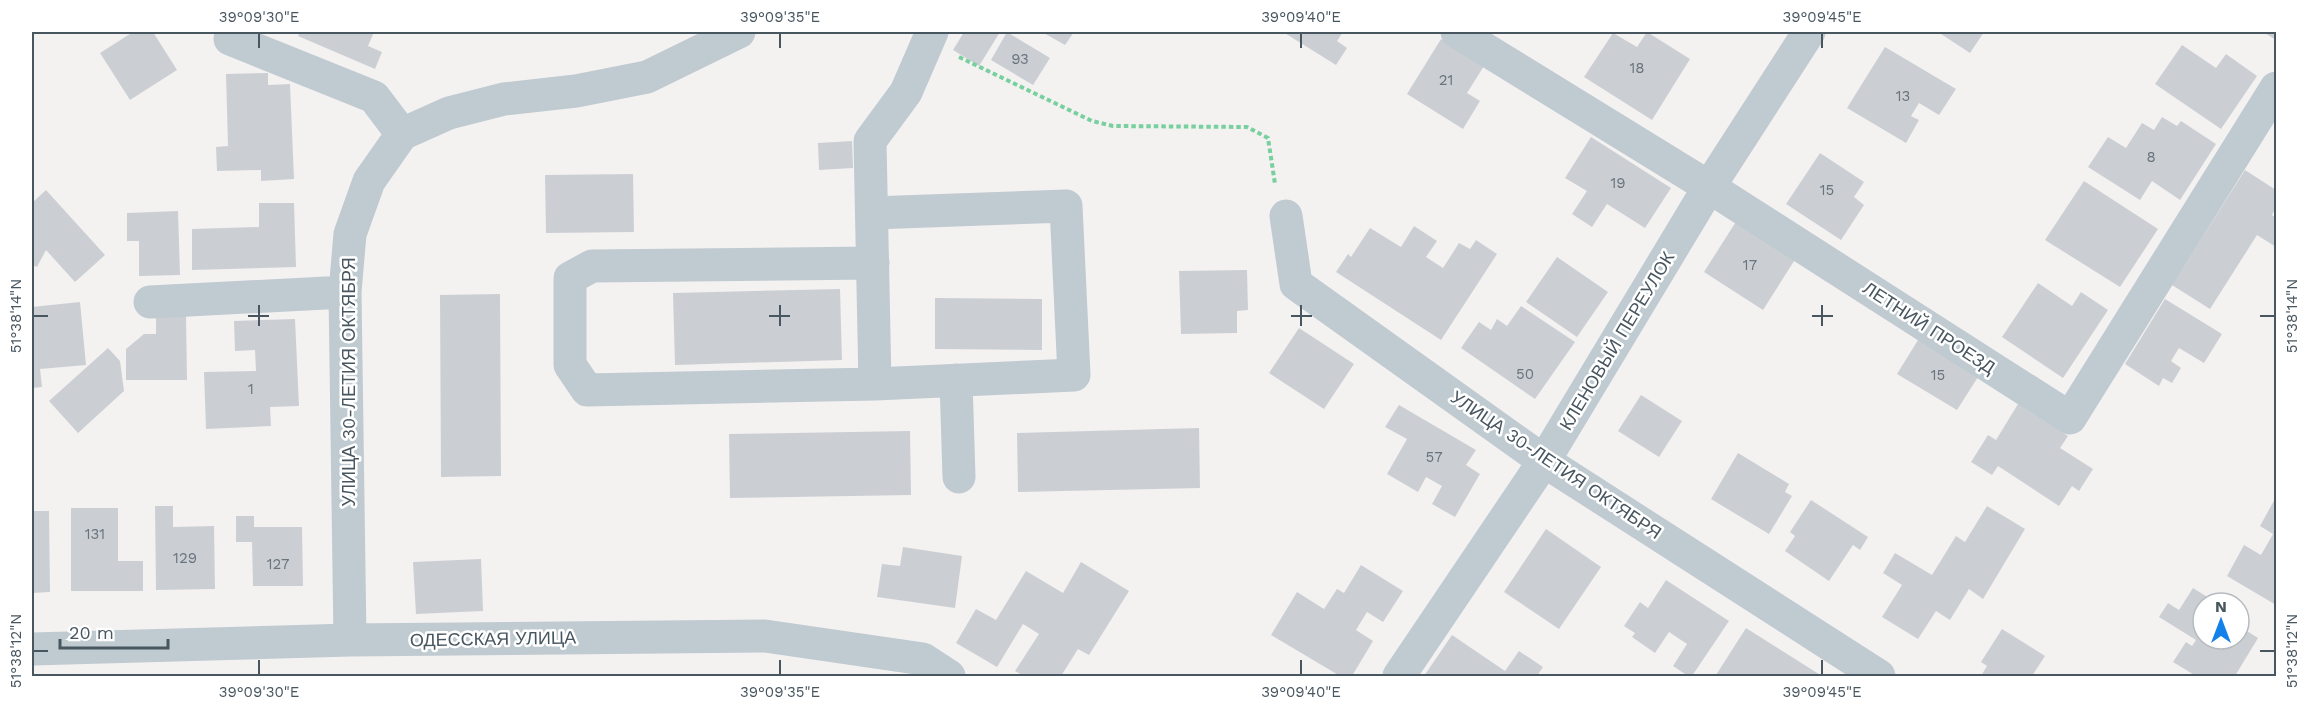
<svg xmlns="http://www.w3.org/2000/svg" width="2308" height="708" font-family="'Work Sans',sans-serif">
<rect width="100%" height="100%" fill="#f4f1f1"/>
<path fill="#cbcfd4" d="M133 32H153L177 70 130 100 100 53Z
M300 32H374L368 46 382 52 375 69 298 36Z
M964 32H1000L979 66 953 50Z
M1007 32 1050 58 1033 85 991 60Z
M1042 32H1074L1065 45Z
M1283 32H1343L1337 41 1347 48 1336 65Z
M1647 32 1690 59 1652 120 1584 77 1613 33 1637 47Z
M1938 32H1984L1970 53Z
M2263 32H2276V40Z
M1441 39 1484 66 1467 93 1480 101 1463 129 1407 94Z
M2182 45 2216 68 2226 54 2257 76 2221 129 2155 84Z
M1885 47 1956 89 1939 115 1919 103 1911 116 1919 120 1906 143 1847 108Z
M268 73V85L290 84 294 179 261 181V170L217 171 216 147 228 146 226 74Z
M2162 117 2177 126 2181 121 2216 144 2180 200 2152 181 2140 200 2088 167 2108 137 2126 148 2142 123 2154 130Z
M1591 137 1671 188 1645 228 1607 204 1592 227 1572 214 1587 191 1565 178Z
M852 141 853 168 819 170 818 143Z
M1820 153 1864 182 1854 197 1864 205 1841 240 1786 204Z
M2245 170 2276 190V207L2272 215 2276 218V247L2257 235 2210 309 2172 285Z
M633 174 634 232 546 233 545 175Z
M2084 181 2158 229 2120 287 2045 240Z
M46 190 105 255 75 282 46 250 37 267 32 265V203Z
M259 203H294L296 267 192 270V229L259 227Z
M178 211 180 275 139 276V241H127V213Z
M1737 220 1796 258 1763 310 1704 272Z
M1414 226 1437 241 1426 257 1443 268 1459 243 1470 249 1476 240 1497 254 1441 340 1336 272 1348 254 1351 257 1370 228 1401 247Z
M1557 257 1608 292 1577 337 1526 302Z
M1247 270 1248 310 1237 311V333L1181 334 1179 271Z
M2038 283 2072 306 2081 292 2108 310 2063 378 2002 337Z
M840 289 842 360 675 365 673 293Z
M500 294 501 476 441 477 440 295Z
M935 298 1042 299V350L935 349Z
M2165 299 2222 334 2204 363 2179 348 2171 361 2181 368 2172 383 2163 378 2159 386 2125 364Z
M80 302 86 365 40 369 42 387 32 388V307Z
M1521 306 1575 342 1535 399 1461 348 1479 322 1491 330 1497 319 1507 326Z
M186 314 187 380H126V349L144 334H156V315Z
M295 319 299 406 270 407 271 426 206 429 204 372 256 371 255 350 235 351 234 321Z
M1299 328 1354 364 1324 409 1269 373Z
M1918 340 1978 377 1957 410 1897 374Z
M108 348 120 361 124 391 78 433 49 401Z
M1641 395 1682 421 1659 457 1618 431Z
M2018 404 2068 436 2060 448 2093 469 2079 491 2072 486 2059 506 1998 466 1992 475 1971 462 1988 435 1996 440Z
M1399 405 1476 450 1466 465 1480 474 1455 517 1432 504 1442 486 1426 477 1418 492 1387 474 1407 439 1385 427Z
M1199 428 1200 488 1018 492 1017 433Z
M910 431 911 495 730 498 729 434Z
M1738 453 1789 484 1785 492 1792 496 1769 534 1711 499Z
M2276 497V605L2227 576 2244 545 2261 555 2273 534 2260 526Z
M1811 500 1868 537 1860 550 1853 545 1829 581 1785 551 1795 536 1790 532Z
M155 506H173V527L214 526 215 589 156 590Z
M1987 506 2025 529 1983 599 1969 589 1950 620 1936 611 1918 639 1882 617 1902 585 1883 573 1895 553 1932 575 1956 536 1965 542Z
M71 508H118V561H143V591H71Z
M32 511H49L50 592 32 593Z
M236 516H254V527H302L303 586H253L252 542H236Z
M1546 529 1601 567 1559 629 1504 592Z
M903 547 962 556 955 608 877 597 882 564 900 566Z
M481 559 483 611 416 614 413 562Z
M1081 562 1129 591 1089 655 1078 649 1061 676H1024L1015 671 1039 634 1023 624 997 667 956 643 976 609 996 620 1026 571 1063 593Z
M1361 565 1403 591 1383 622 1367 612 1356 630 1373 641 1352 676H1340L1271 635 1297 592 1324 609 1337 589 1344 593Z
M1666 580 1729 621 1692 676H1688L1673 666 1687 644 1669 632 1655 653 1632 637 1635 633 1624 626 1640 602 1648 608Z
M2193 588 2217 603H2203V639H2239V626L2258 638 2235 676H2196L2173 662 2186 642 2192 646 2196 640 2159 617 2168 603 2179 610Z
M1746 628 1822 676H1719L1716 675Z
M2002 629 2045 656 2032 676H1981L1987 666 1981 662Z
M1452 635 1505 671 1519 651 1543 667 1537 676H1424Z"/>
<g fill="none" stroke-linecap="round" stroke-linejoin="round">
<path stroke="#77d09e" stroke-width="4" stroke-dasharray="4.5 3" stroke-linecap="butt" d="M959 57 1092 121 1113 126 1247 127 1268 138 1275 184"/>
<path stroke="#bfcad1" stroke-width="33" d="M1457 32 1709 187 2070 418 2276 88
M230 39 374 97 402 134
M872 213 1066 206 1074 375 875 384 587 390 570 365V278L592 266 873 263
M1286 216 1296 284 1544 461 1879 676
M150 302 345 292
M956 380 959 477
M875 384 870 141 906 92 932 32
M350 640 345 292 350 234 369 181 402 134 449 113 504 99 576 91 647 77 739 32
M32 649 350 640 765 636 923 659 949 676
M1399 676 1544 461 1709 187 1809 32"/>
</g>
<path fill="none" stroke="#485660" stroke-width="2" d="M259 33V48M780 33V48M1301 33V48M1822 33V48M259 305V326M780 305V326M1301 305V326M1822 305V326M33 316H48M248 316H269M769 316H790M1291 316H1312M1812 316H1833M2260 316H2275M33 651H48M2260 651H2275M259 660V675M780 660V675M1301 660V675M1822 660V675"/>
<g text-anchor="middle" stroke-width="5" stroke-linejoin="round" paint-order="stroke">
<g font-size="15" fill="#69747d">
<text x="1020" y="64">93</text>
<text x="1637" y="73">18</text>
<text x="1446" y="85">21</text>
<text x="1903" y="101">13</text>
<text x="2151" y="162">8</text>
<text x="1618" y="188">19</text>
<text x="1827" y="195">15</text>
<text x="1750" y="270">17</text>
<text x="1525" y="379">50</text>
<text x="1938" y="380">15</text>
<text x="251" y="394">1</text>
<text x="1434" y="462">57</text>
<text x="95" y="539">131</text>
<text x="185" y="563">129</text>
<text x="278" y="569">127</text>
</g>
<g font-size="18" fill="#485660" stroke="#fff">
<text transform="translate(1929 328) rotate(33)" y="6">ЛЕТНИЙ ПРОЕЗД</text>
<text transform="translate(1617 341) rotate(-59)" y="6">КЛЕНОВЫЙ ПЕРЕУЛОК</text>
<text transform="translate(349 382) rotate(-90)" y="6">УЛИЦА 30-ЛЕТИЯ ОКТЯБРЯ</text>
<text transform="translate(1556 465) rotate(34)" y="6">УЛИЦА 30-ЛЕТИЯ ОКТЯБРЯ</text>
<text transform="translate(493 639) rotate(-1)" y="6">ОДЕССКАЯ УЛИЦА</text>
</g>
</g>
<rect width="2308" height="708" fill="none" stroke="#ffffff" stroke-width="66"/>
<g transform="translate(2221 621)"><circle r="28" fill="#ffffff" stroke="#b6bbbf" stroke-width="1.5"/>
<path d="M0-4.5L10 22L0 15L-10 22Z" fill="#1480ea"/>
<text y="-9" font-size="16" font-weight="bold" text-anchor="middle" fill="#485660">N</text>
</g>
<path d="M60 639v9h108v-9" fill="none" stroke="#485660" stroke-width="3"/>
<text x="69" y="639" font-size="18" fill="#485660" stroke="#ffffff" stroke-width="4.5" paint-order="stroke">20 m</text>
<rect x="33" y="33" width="2242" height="642" fill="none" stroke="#485660" stroke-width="2"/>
<g font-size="15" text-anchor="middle" fill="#485660">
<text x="259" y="22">39°09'30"E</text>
<text x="780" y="22">39°09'35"E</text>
<text x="1301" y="22">39°09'40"E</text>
<text x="1822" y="22">39°09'45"E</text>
<text transform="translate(16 316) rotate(-90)" y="5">51°38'14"N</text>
<text transform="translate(2292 316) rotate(-90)" y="5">51°38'14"N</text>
<text transform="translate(16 651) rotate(-90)" y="5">51°38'12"N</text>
<text transform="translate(2292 651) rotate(-90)" y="5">51°38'12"N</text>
<text x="259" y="697">39°09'30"E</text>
<text x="780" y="697">39°09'35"E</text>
<text x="1301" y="697">39°09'40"E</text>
<text x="1822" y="697">39°09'45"E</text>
</g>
</svg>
